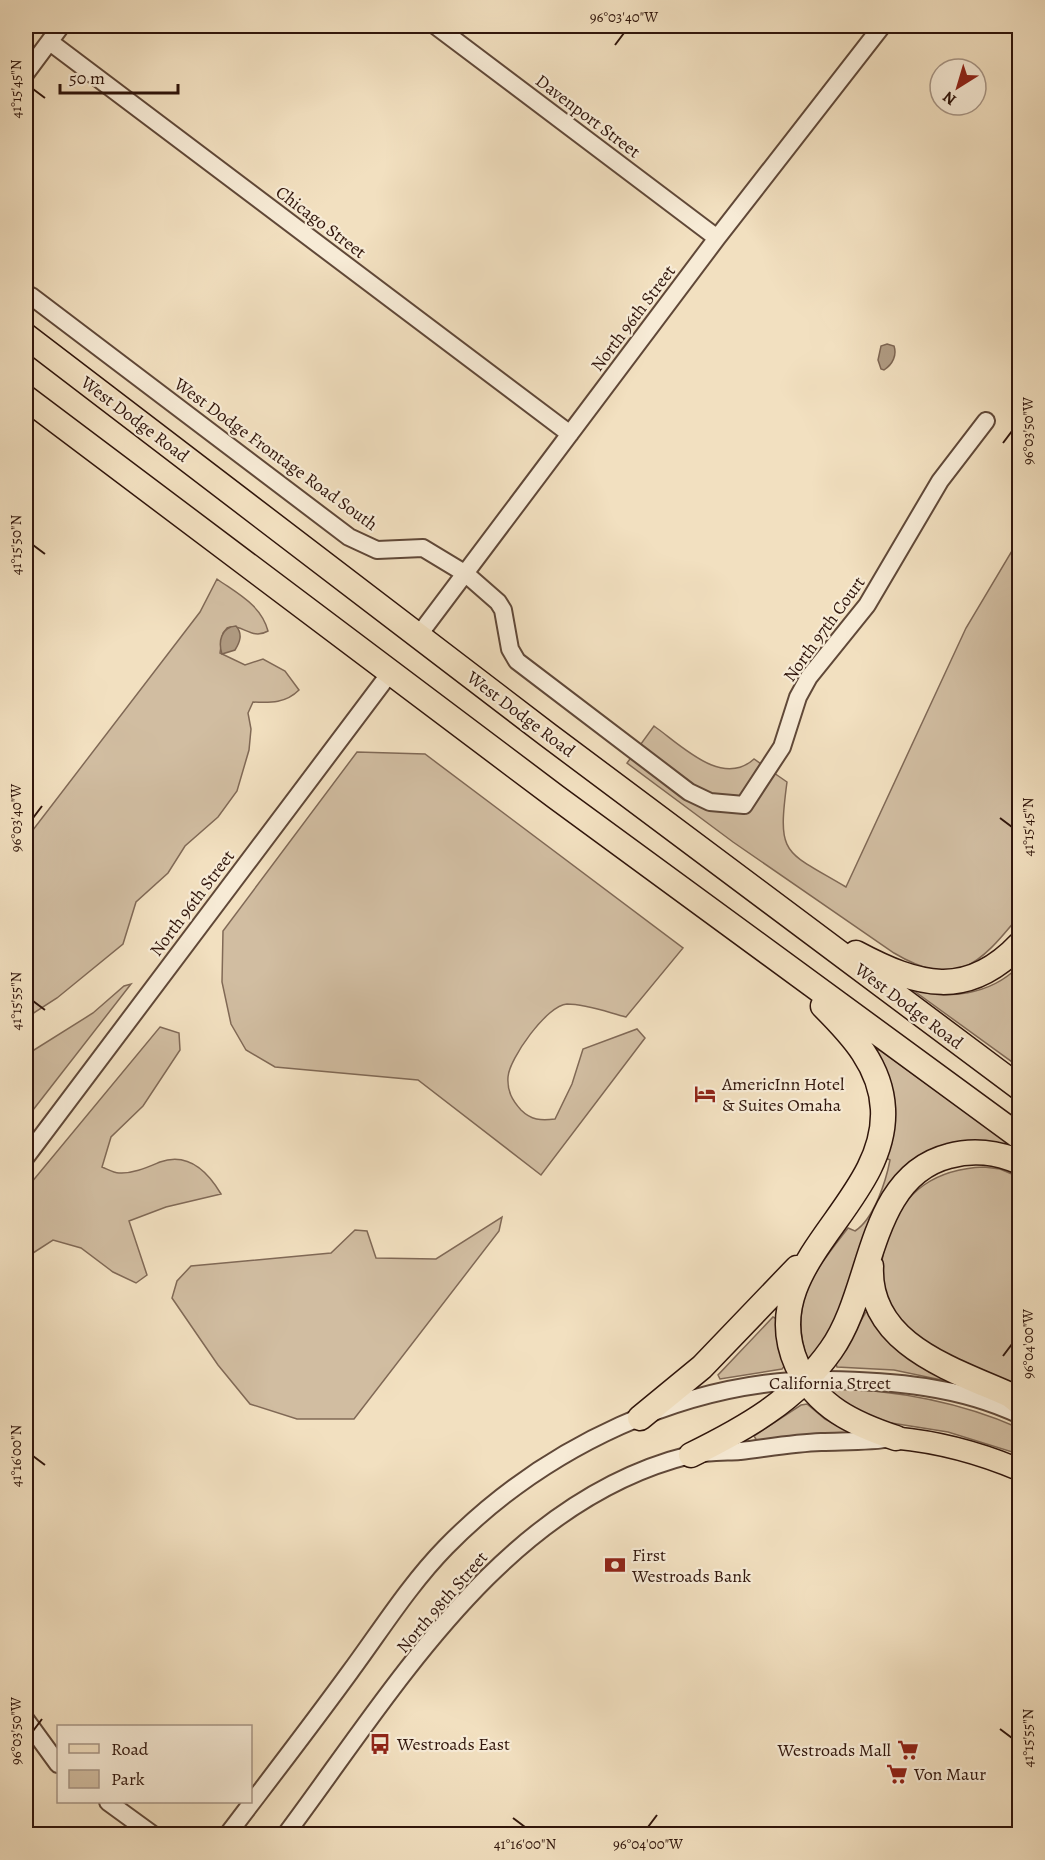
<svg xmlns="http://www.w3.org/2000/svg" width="1045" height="1860" font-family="Alegreya,serif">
<rect width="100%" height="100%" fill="#f2e0c0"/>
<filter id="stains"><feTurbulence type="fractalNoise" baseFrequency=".00333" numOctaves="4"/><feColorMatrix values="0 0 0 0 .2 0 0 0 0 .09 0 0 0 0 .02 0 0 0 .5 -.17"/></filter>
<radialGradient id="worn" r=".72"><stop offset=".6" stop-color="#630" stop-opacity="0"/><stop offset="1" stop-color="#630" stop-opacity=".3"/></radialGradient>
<path fill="#d1bda1" stroke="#806956" stroke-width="1.5" d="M1019 539V916C979 965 956 990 894 953L733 842 627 763 654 726C681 745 722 788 754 759L787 782C777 857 784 850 846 887L966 628Z
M217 579C238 594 261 605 268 631 251 641 242 622 227 628L223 633 220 653 245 665 263 659 285 671 299 690C286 703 271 703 253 702L248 713 251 729 249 750 237 791 218 817 185 846 168 873 136 902 123 944 57 998 26 1018V839L200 612Z
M357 752 425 754 683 948 626 1017C607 1012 586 1004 567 1004 547 1005 509 1059 508 1077 507 1091 512 1100 521 1110 531 1120 541 1121 555 1119L572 1084 583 1049 637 1029 645 1038 541 1175 418 1080 275 1067 246 1050 231 1024 222 982 223 931Z
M1019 966V1067L910 988C946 1002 992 994 1019 966Z
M131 984 26 1119V1055L93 1013 124 986Z
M160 1027 179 1033 180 1050 143 1106 111 1137 102 1167C107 1169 114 1173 119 1173 133 1174 148 1167 160 1162 188 1152 208 1172 221 1194L166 1207 129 1221 147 1275 136 1283 113 1272 81 1248 53 1240 33 1253 26 1249V1189Z
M878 1049 1015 1148 930 1157 844 1309 811 1359 807 1358C788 1302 815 1271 848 1228L855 1231C874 1219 886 1181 890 1160L886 1158 876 1052Z
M984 1167 1000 1169 1019 1177V1387C983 1371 930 1355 902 1327 896 1321 893 1310 890 1302 878 1279 880 1260 888 1236 904 1190 936 1169 984 1167Z
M502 1217 499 1231 354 1419H297L250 1404 218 1365 172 1298 177 1281 191 1266 331 1253 355 1230 367 1231 376 1258 436 1259Z
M866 1312H868C889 1351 913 1362 952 1380L951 1382 894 1370 837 1367 836 1364Z
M773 1317 779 1320 786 1364 782 1369 720 1379 718 1375Z
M829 1388C896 1390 958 1401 1019 1428V1454L948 1432 885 1422 864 1416 829 1392Z
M807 1404 825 1419 853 1434 757 1441 754 1436 801 1405Z"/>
<path fill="#b09b82" stroke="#7d6552" stroke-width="1.5" d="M887 344 894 346C897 355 893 364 884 370L881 369 878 360 881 346Z
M236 626C243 634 240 642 235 650L222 654C218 642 221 627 236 626Z"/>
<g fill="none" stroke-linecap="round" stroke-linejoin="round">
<defs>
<path id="minor" d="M436 26 717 238
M50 42 570 434
M26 73 61 26
M31 296 349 537 377 550 423 548 466 574 498 602 503 610 510 649 517 661 689 792 710 802 744 805 782 747 798 697 809 677 867 605 940 481 986 421
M418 636 717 238 882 26
M26 1157 390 673
M26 1720 58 1764
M108 1802 152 1834
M228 1834C269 1780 310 1727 350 1672 381 1630 409 1585 446 1547 544 1447 686 1379 826 1380 892 1381 959 1386 1020 1415
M286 1834C393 1691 503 1501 690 1455 706 1452 723 1452 740 1451 766 1448 794 1443 821 1442 845 1441 868 1442 893 1438"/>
<path id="major" d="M896 1438C939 1442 980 1453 1020 1470"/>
<path id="highway" d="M26 336 548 735 1020 1088
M26 398 556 797 1020 1137
M856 953C918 986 967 1000 1020 944
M823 1006C852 1035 881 1066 883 1109 888 1205 752 1265 797 1365 817 1407 854 1424 896 1438
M871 1266C867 1344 952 1369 1010 1395L1020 1403
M640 1418 702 1367 797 1268
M691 1455C744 1429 796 1400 831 1350 874 1290 867 1177 949 1156 974 1149 996 1152 1020 1162"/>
</defs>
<use href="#minor" stroke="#604838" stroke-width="20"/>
<use href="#major" stroke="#30150b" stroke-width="24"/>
<use href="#highway" stroke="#30150b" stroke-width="27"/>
<use href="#minor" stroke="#f7ebd6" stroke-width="16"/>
<use href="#major" stroke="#f2e0c0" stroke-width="21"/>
<use href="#highway" stroke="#f2e0c0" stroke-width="24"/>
</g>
<path fill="none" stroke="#30150b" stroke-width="2" d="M615 45 624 33M33 89 45 98M1003 443 1012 431M33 545 45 554M33 818 42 806M1000 818 1012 827M33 1001 45 1010M1003 1356 1012 1344M33 1456 45 1465M1000 1729 1012 1738M33 1731 42 1719M513 1818 525 1827M648 1827 657 1815"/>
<defs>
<symbol id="hotel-bare" viewBox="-9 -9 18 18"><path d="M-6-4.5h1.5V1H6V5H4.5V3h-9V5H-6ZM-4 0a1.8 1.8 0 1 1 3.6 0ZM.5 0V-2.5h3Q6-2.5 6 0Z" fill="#8f2418" stroke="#f7ebd6" stroke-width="2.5" paint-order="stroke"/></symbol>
<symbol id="bank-bare" viewBox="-9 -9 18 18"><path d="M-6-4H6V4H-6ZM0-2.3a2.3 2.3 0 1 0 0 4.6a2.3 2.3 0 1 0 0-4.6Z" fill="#8f2418" stroke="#f7ebd6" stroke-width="2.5" paint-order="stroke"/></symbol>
<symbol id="bus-bare" viewBox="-9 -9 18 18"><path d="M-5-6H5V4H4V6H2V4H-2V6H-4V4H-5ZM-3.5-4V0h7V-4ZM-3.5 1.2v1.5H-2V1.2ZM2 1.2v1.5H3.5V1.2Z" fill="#8f2418" stroke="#f7ebd6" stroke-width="2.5" paint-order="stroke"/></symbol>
<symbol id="supermarket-bare" viewBox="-9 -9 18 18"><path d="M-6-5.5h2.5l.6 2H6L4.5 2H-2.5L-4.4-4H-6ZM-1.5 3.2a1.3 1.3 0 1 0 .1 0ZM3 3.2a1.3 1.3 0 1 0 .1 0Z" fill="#8f2418" stroke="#f7ebd6" stroke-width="2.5" paint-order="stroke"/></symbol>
</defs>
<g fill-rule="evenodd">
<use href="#hotel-bare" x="690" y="1079" width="30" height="30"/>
<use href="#bank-bare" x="600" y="1550" width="30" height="30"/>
<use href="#bus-bare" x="365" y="1729" width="30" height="30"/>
<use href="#supermarket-bare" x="893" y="1735" width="30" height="30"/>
<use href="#supermarket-bare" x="882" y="1759" width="30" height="30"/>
</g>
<g text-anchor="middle" stroke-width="4.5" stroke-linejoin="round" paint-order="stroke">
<g font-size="18" fill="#30150b" stroke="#f7ebd6">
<text transform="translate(588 116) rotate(37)" y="6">Davenport Street</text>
<text transform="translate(321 222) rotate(37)" y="6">Chicago Street</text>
<text transform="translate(633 318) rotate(-53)" y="6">North 96th Street</text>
<text transform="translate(135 419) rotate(37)" y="6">West Dodge Road</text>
<text transform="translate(276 454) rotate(36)" y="6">West Dodge Frontage Road South</text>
<text transform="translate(824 629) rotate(-54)" y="6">North 97th Court</text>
<text transform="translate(521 714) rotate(37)" y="6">West Dodge Road</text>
<text transform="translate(192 903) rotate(-53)" y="6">North 96th Street</text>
<text transform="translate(909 1006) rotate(37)" y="6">West Dodge Road</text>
<text x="830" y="1389">California Street</text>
<text transform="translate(442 1602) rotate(-49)" y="6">North 98th Street</text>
</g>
<g font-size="18" fill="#30150b" stroke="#f7ebd6" text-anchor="start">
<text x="722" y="1090">AmericInn Hotel<tspan x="722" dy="21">&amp; Suites Omaha</tspan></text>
<text x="632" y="1561">First<tspan x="632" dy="21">Westroads Bank</tspan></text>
<text x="397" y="1750">Westroads East</text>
<text x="891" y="1756" text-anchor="end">Westroads Mall</text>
<text x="914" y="1780">Von Maur</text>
</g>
</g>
<rect width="1045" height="1860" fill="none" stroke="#f2e0c0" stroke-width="66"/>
<rect x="57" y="1725" width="195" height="78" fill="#f7ebd6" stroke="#a79585" stroke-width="1.5"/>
<rect x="69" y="1744" width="30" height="9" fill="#f2e0c0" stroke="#a79585" stroke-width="1.5"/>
<text x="111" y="1755" font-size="18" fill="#30150b">Road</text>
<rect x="69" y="1770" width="30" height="18" fill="#d1bda1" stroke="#a79585" stroke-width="1.5"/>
<text x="111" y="1785" font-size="18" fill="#30150b">Park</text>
<g transform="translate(958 87) rotate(217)"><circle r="28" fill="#f7ebd6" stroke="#a79585" stroke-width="1.5"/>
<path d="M0-4.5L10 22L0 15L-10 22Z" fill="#8f2418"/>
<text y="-9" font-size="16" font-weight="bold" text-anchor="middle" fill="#30150b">N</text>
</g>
<path d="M60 84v9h118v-9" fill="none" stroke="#30150b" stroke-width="3"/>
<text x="69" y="84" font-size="18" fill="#30150b" stroke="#f7ebd6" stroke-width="4.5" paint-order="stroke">50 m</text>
<rect x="33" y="33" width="979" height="1794" fill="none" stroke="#30150b" stroke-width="2"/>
<g font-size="15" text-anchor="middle" fill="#30150b">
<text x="624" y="22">96°03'40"W</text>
<text transform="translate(16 89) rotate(-90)" y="5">41°15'45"N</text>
<text transform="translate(1028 431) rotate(-90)" y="5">96°03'50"W</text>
<text transform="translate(16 545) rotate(-90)" y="5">41°15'50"N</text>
<text transform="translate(16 818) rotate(-90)" y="5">96°03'40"W</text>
<text transform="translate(1028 827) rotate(-90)" y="5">41°15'45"N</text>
<text transform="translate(16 1001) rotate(-90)" y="5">41°15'55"N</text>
<text transform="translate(1028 1344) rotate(-90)" y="5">96°04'00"W</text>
<text transform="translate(16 1456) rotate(-90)" y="5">41°16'00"N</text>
<text transform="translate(16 1731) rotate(-90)" y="5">96°03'50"W</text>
<text transform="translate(1028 1738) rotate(-90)" y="5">41°15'55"N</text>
<text x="525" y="1849">41°16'00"N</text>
<text x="648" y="1849">96°04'00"W</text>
</g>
<rect width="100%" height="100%" filter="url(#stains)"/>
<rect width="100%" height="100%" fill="url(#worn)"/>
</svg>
